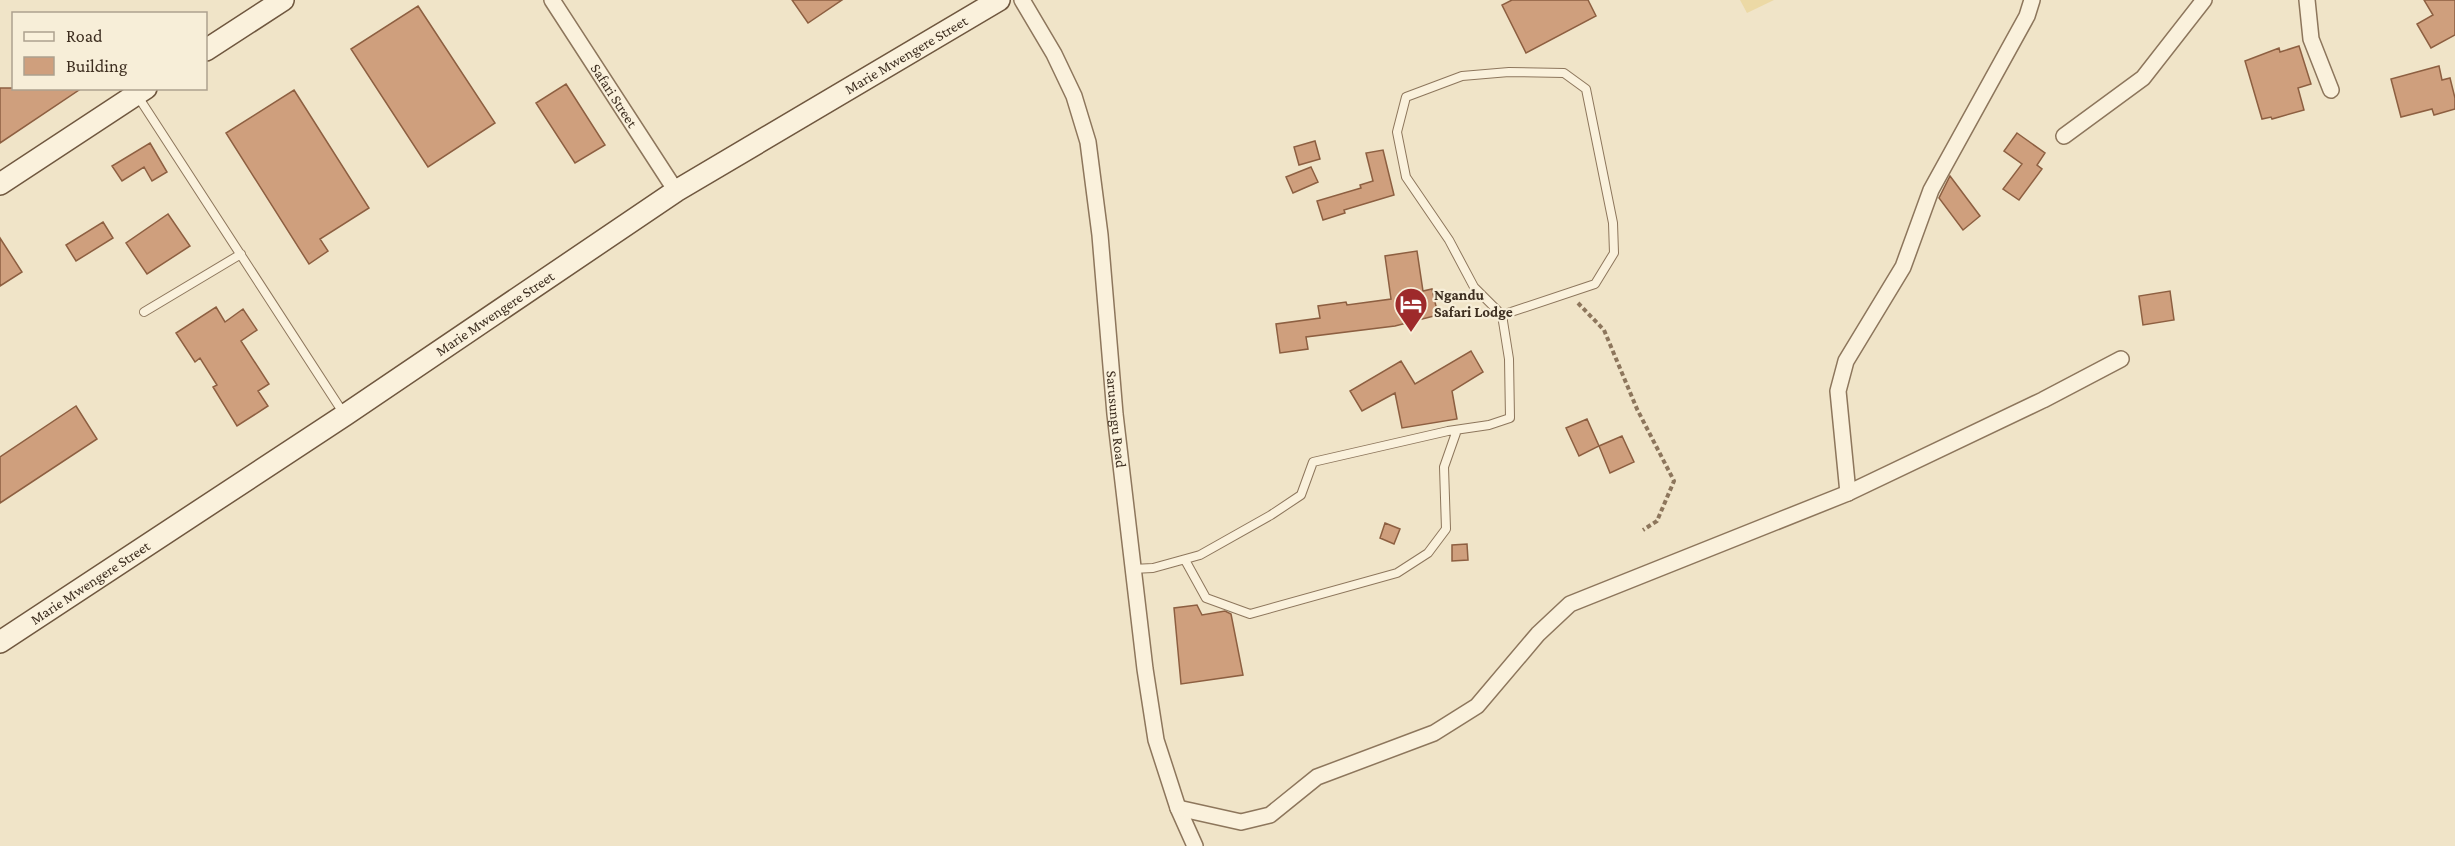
<svg xmlns="http://www.w3.org/2000/svg" width="2455" height="846" font-family="'Crimson Pro',serif">
<rect width="100%" height="100%" fill="#f0e4c8"/>
<path fill="#ecd9a5" d="M1740 0H1774L1747 13Z"/>
<path fill="#cf9f7d" stroke="#8d5f41" stroke-width="1.5" d="M792 0H842L808 23Z
M1512 0H1588L1596 16 1526 53 1502 5Z
M2424 0H2455V35L2431 48 2417 24 2433 15Z
M418 6 495 123 428 167 351 49Z
M2299 46 2311 84 2298 88 2304 110 2272 119 2271 117 2262 119 2245 61 2279 48 2280 52Z
M2439 66 2442 80 2450 78 2455 98V109L2434 115 2432 109 2401 117 2391 79Z
M566 84 605 145 575 163 536 103Z
M0 88H82L0 143Z
M294 90 369 208 320 239 328 251 309 264 226 133Z
M2017 133 2045 153 2037 165 2042 169 2019 200 2003 189 2022 164 2004 151Z
M1315 141 1320 159 1299 165 1294 147Z
M150 143 167 172 152 181 144 167 122 181 112 166Z
M1383 150 1394 195 1344 210 1345 213 1323 220 1317 201 1361 188 1360 185 1373 181 1366 153Z
M1311 167 1318 182 1293 193 1286 177Z
M1950 176 1980 216 1963 230 1939 198Z
M168 214 190 246 147 274 126 243Z
M103 222 113 238 76 261 66 245Z
M0 238 22 272 0 286Z
M1417 251 1423 291 1432 289 1438 315 1395 326 1306 337 1308 349 1280 353 1276 324 1320 318 1318 306 1346 302 1347 305 1391 299 1385 256Z
M2170 291 2174 320 2143 325 2139 296Z
M216 307 225 322 243 309 257 330 241 341 269 384 258 391 268 406 237 426 213 387 217 385 200 358 195 362 176 333Z
M1471 351 1483 372 1452 391 1457 419 1402 428 1395 393 1362 411 1350 391 1401 361 1415 384Z
M76 406 97 439 0 503V457Z
M1587 419 1599 446 1579 456 1566 428Z
M1622 436 1634 462 1610 473 1599 446Z
M1385 523 1400 529 1394 544 1380 538Z
M1467 544 1468 560 1452 561V545Z
M1197 605 1202 615 1225 611 1231 614 1243 675 1181 684 1174 608Z"/>
<g fill="none" stroke-linecap="round" stroke-linejoin="round">
<defs>
<path id="lane" d="M137 95 344 414
M144 312 241 254
M1185 560 1206 598 1250 614 1397 573 1428 553 1446 529 1444 467 1457 430
M1132 569 1153 568 1200 555 1271 515 1301 495 1313 462 1448 431 1489 425 1510 418 1509 359 1502 315 1474 287 1449 240 1406 177 1397 132 1406 97 1462 76 1509 72 1564 73 1586 89 1613 223 1614 253 1595 284 1502 315"/>
<g id="street">
<path id="s1" d="M552 0 676 191"/>
<path id="s2" d="M1022 0 1054 54 1074 96 1088 142 1100 235 1115 414 1145 669 1156 740 1178 808 1195 846"/>
<path d="M2307 0 2311 39 2331 90"/>
<path d="M2064 136 2143 78 2204 0"/>
<path d="M1848 493 1838 391 1846 361 1903 267 1931 190 2027 16 2032 0"/>
<path d="M1178 808 1241 822 1270 815 1317 777 1434 733 1477 706 1538 634 1570 604 1848 493 2043 400 2121 359"/>
</g>
<g id="secondary">
<path d="M206 50 283 0"/>
<path d="M0 184 146 88"/>
<path id="s3" d="M0 642 345 415 676 191 999 0"/>
</g>
</defs>
<use href="#lane" stroke="#8d765c" stroke-width="10"/>
<use href="#street" stroke="#8d765c" stroke-width="18"/>
<use href="#secondary" stroke="#6f573f" stroke-width="24"/>
<path stroke="#8d765c" stroke-width="4" stroke-dasharray="4.5 3" stroke-linecap="butt" d="M1578 303 1604 330 1637 409 1674 481 1657 521 1643 530"/>
<use href="#lane" stroke="#faf1dc" stroke-width="8"/>
<use href="#street" stroke="#faf1dc" stroke-width="15"/>
<use href="#secondary" stroke="#faf1dc" stroke-width="21"/>
</g>
<defs>
<symbol id="hotel-pin" viewBox="-11 -11 22 30"><path d="M0 17L-7.5 6A9.5 9.5 0 1 1 7.5 6Z" fill="#9e2a2b" stroke="#f7eed8"/><path d="M-6-4.5h1.5V1H6V5H4.5V3h-9V5H-6ZM-4 0a1.8 1.8 0 1 1 3.6 0ZM.5 0V-2.5h3Q6-2.5 6 0Z" fill="#fff"/></symbol>
</defs>
<g fill-rule="evenodd">
<use href="#hotel-pin" x="1392" y="285" width="38" height="52"/>
</g>
<g text-anchor="middle" stroke-width="4.5" stroke-linejoin="round" paint-order="stroke">
<g font-size="15" fill="#3d2e20" stroke="#f7eed8">
<text dy="5" stroke="none"><textPath href="#s3" startOffset="1080">Marie Mwengere Street</textPath></text>
<text dy="5" stroke="none"><textPath href="#s1" startOffset="114">Safari Street</textPath></text>
<text dy="5" stroke="none"><textPath href="#s3" startOffset="594">Marie Mwengere Street</textPath></text>
<text dy="5" stroke="none"><textPath href="#s2" startOffset="436">Sarusungu Road</textPath></text>
<text dy="5" stroke="none"><textPath href="#s3" startOffset="108">Marie Mwengere Street</textPath></text>
</g>
<g font-size="15" font-weight="bold" fill="#3d2e20" stroke="#f7eed8" text-anchor="start">
<text x="1434" y="300">Ngandu<tspan x="1434" dy="17">Safari Lodge</tspan></text>
</g>
</g>
<rect x="12" y="12" width="195" height="78" fill="#f7eed8" stroke="#ada18e" stroke-width="1.5"/>
<rect x="24" y="32" width="30" height="9" fill="#faf1dc" stroke="#ada18e" stroke-width="1.5"/>
<text x="66" y="42" font-size="18" fill="#3d2e20">Road</text>
<rect x="24" y="57" width="30" height="18" fill="#cf9f7d" stroke="#ada18e" stroke-width="1.5"/>
<text x="66" y="72" font-size="18" fill="#3d2e20">Building</text>
</svg>
